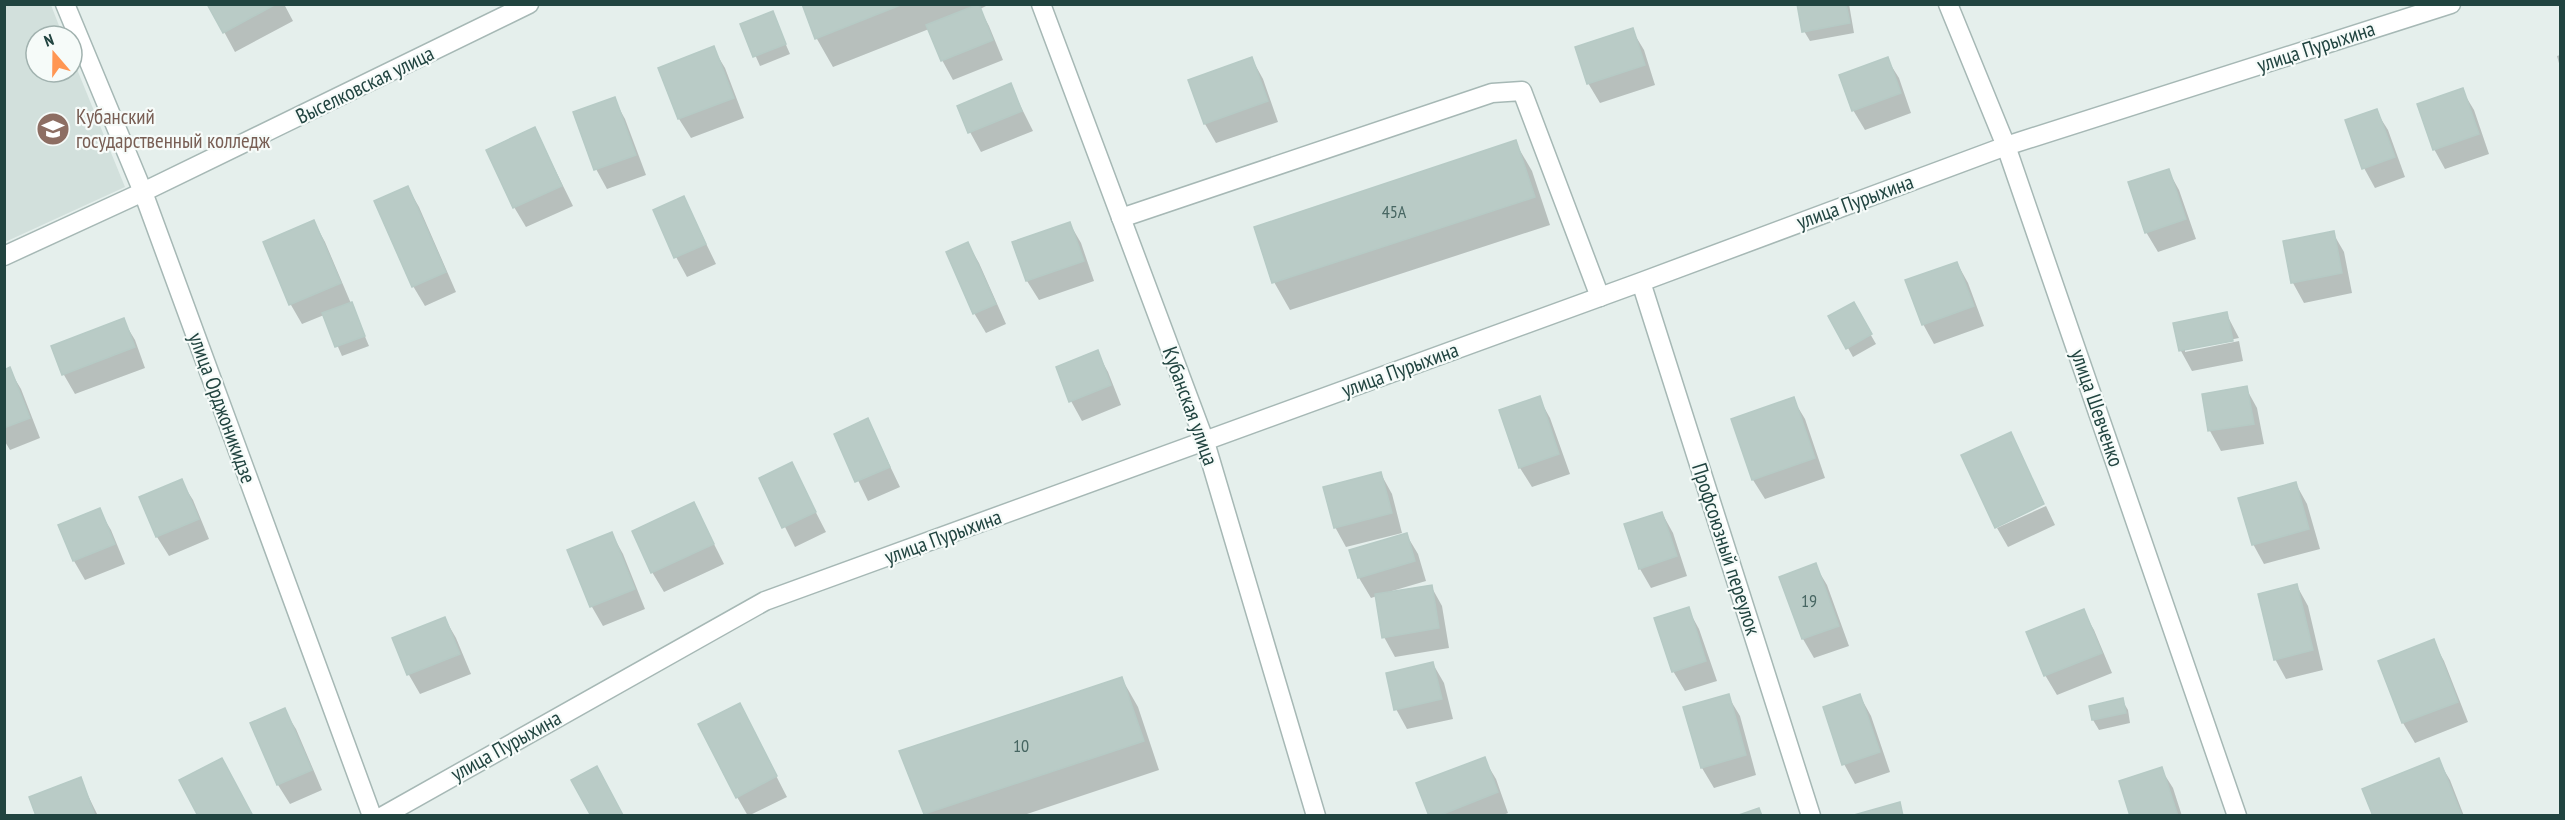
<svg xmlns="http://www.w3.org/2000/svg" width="2565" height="820" font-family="'PT Sans Narrow',sans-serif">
<rect width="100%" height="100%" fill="#e5efec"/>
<path fill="#d2e0dc" d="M4 5H51L63 36H36V72H72V57L125 187 5 242Z"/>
<path fill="#0003" d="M209 4H284L293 21 235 52Z
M803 4H990L980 9 989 26 1003 60 953 80 942 60 929 29 833 67 817 39Z
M1799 4H1849L1854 33 1810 41 1804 31Z
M772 13 790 54 760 66 742 25Z
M1632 30 1644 50 1655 85 1600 103 1588 83Z
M713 48 725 68 744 118 691 138 679 119 660 69Z
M2560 55V67L2557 56Z
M1252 59 1263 79 1278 122 1216 143 1205 124Z
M1887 59 1899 78 1911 113 1865 130 1853 110Z
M1010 85 1033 131 981 152 970 132Z
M2462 90 2474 110 2489 154 2445 169 2434 149Z
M614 99 625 119 646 175 607 189 596 169 575 113Z
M2376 111 2388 130 2405 177 2375 188 2364 168Z
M535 129 573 206 526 227 514 207Z
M1515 142 1532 171 1550 225 1290 310 1274 282Z
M2168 170 2179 190 2196 239 2158 252 2146 232Z
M408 188 419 207 456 292 425 306 413 286Z
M684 198 716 264 687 277 676 257Z
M314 222 325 242 369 346 342 356 324 315 302 324 291 305 265 243Z
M1070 224 1081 243 1094 281 1039 300 1027 281 1014 243Z
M2333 233 2344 252 2352 293 2304 303 2293 283 2285 242Z
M968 244 979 263 1006 324 986 333 974 313Z
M1957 263 1968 283 1984 326 1934 344 1923 324Z
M1853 304 1876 344 1853 357 1830 316Z
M2226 313 2239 338 2185 349V352L2239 341 2243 361 2192 371 2181 351 2175 324Z
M123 320 135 340 145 368 75 394 64 375 53 347Z
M1097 352 1108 372 1121 405 1082 421 1071 401Z
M9 369 21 389 40 438 10 450 4 440V371Z
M2246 388 2257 408 2264 444 2221 451 2210 431 2203 396Z
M1539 398 1550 418 1570 474 1532 487 1520 468 1501 411Z
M1793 399 1805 419 1825 478 1765 499 1753 480 1733 420Z
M868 420 900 487 868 501 836 435Z
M2010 434 2044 503 1996 526Z
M791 464 826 532 795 547 761 479Z
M1381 474 1392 494 1402 533 1346 547 1335 527Z
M181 481 193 500 209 539 169 556 157 537 141 498Z
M2296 484 2307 504 2320 549 2264 564 2253 544Z
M694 504 724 564 664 592 652 572Z
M2046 506 2055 525 2008 547 1997 528Z
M99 510 111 530 125 564 85 580 74 561 60 526Z
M1662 513 1673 533 1687 576 1651 588 1640 569 1625 525Z
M612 534 623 554 645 609 603 626 592 607 569 550Z
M1406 534 1418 554 1426 581 1392 591 1393 593 1431 586 1442 606 1449 648 1395 657 1384 637 1377 596 1371 598 1359 578 1351 551Z
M1815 565 1827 585 1849 646 1814 658 1803 639 1781 578Z
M2297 586 2308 606 2323 670 2286 679 2275 659Z
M1688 609 1699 629 1717 681 1685 691 1673 671Z
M2083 611 2094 630 2112 673 2057 695 2045 675Z
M445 619 456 638 471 674 420 694 409 675 394 639Z
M2433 641 2444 661 2468 722 2415 743 2403 723 2380 662Z
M1433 664 1444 683 1453 719 1407 729 1396 709Z
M1122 679 1138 707 1159 770 1021 816H927L926 813Z
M1728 696 1740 716 1756 775 1714 788 1702 768 1685 708Z
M1860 696 1871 716 1890 772 1855 784 1844 764Z
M2122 700 2128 710 2130 723 2099 730 2093 720 2091 707Z
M284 710 296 729 322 790 290 804 278 785 252 724Z
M750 725 787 797 748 816 737 797Z
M1484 759 1496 779 1508 813 1501 816H1430Z
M2438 760 2450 780 2464 816H2374Z
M2161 769 2173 788 2182 816H2132Z
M80 779 98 816H37Z"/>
<path fill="#b9cbc6" stroke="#b6cac5" stroke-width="1.5" d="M207 4H276L223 33Z
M802 4H903L815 39Z
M979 4 993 40 941 61 926 25Z
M1797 4H1846L1850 23 1802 32Z
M773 11 786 44 753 57 740 24Z
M1633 28 1645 65 1587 84 1575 47Z
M714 46 734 98 678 119 658 68Z
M1252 57 1268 101 1204 124 1188 80Z
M1888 57 1901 93 1852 111 1839 75Z
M1011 83 1022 111 968 133 957 106Z
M2463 88 2479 134 2433 150 2417 104Z
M615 97 636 155 594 170 573 112Z
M2377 109 2395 157 2362 169 2345 120Z
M535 127 562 186 513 208 486 150Z
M1516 140 1535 197 1272 283 1254 227Z
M2169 169 2186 219 2145 233 2128 182Z
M408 186 446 272 412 287 374 201Z
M684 196 706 244 674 258 653 210Z
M314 220 341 283 289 305 263 242Z
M1070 222 1084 261 1026 281 1012 242Z
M2334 231 2342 273 2291 283 2283 241Z
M968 242 996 304 973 314 946 252Z
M1957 262 1974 306 1922 325 1905 280Z
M352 302 365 336 335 347 322 313Z
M1854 302 1872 334 1846 349 1828 316Z
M2227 312 2233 341 2179 351 2173 323Z
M124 318 135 347 62 375 51 346Z
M1098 350 1111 385 1069 402 1056 367Z
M10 367 30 418 4 428V370Z
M2247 386 2254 424 2208 431 2202 394Z
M1540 396 1559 454 1519 468 1499 410Z
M1794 397 1815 458 1752 480 1731 419Z
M868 418 890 467 855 482 834 434Z
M2011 432 2044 504 1995 528 1961 455Z
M792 462 816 512 782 528 759 478Z
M1381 472 1392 513 1334 528 1323 487Z
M182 479 199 519 156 537 139 497Z
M2296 482 2309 529 2252 545 2238 498Z
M694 502 714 544 651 573 632 531Z
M100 508 115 544 73 561 58 525Z
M1662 512 1677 556 1639 569 1624 524Z
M612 532 635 589 590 607 567 550Z
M1407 533 1415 561 1358 578 1349 550Z
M1816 563 1839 626 1802 639 1779 577Z
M2297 584 2313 650 2274 660 2258 594Z
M1432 585 1439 628 1382 638 1375 594Z
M1689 607 1706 661 1672 672 1654 618Z
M2084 609 2102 653 2044 676 2026 632Z
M445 617 460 654 407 675 392 638Z
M2434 639 2458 702 2402 723 2378 661Z
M1433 662 1442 699 1394 710 1386 673Z
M1122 677 1144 741 924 814 899 751Z
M1729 694 1746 755 1701 768 1683 707Z
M1860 694 1880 752 1842 765 1823 707Z
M2123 698 2126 713 2092 720 2089 706Z
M740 703 777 776 736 798 698 724Z
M285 708 312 770 277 785 250 723Z
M1485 757 1498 792 1438 816H1429L1416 783Z
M222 758 253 816H198L179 780Z
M2439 758 2462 816H2373L2362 789Z
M597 766 623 815 622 816H591L571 780Z
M2162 767 2178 816H2130L2119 781Z
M81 777 95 816H36L29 797Z
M1900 802 1903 816 1854 815Z
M1759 808 1762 816H1736Z"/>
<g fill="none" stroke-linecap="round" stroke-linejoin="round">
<defs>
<path id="service" d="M1121 218 1492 93 1522 91 1600 297"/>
<path id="minor" d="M65 4 143 192 372 816
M1041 4 1205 442 1316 816
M1948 4 2006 146 2237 816
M1641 282 1811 816
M383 816 765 601 1641 282 2006 146 2451 4"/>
<path id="tertiary" d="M4 256 143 192 529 4"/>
</defs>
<use href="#service" stroke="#a6b8b5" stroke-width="21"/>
<use href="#minor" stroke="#a6b8b5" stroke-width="21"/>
<use href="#tertiary" stroke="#a6b8b5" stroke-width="21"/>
<use href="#service" stroke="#fff" stroke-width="18"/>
<use href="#minor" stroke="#fff" stroke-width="18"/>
<use href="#tertiary" stroke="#fff" stroke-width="18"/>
</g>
<defs>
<symbol id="university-disc" viewBox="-11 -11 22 22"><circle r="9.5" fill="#8d6e63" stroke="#f6fbf9"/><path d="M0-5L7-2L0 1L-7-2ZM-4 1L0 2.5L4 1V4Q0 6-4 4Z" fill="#fff"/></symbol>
</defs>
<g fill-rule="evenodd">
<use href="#university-disc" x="34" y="110" width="38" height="38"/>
</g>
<g text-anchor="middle" stroke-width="4.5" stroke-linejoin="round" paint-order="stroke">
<g font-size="18" fill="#476662">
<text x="1394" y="218">45А</text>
<text x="1809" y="607">19</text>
<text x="1021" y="752">10</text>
</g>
<g font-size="21" fill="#214440" stroke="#f6fbf9">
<text transform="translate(2316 47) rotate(-18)" y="7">улица Пурыхина</text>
<text transform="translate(365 85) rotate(-26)" y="7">Выселковская улица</text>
<text transform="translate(1855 202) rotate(-20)" y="7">улица Пурыхина</text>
<text transform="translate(1400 370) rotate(-20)" y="7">улица Пурыхина</text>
<text transform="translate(1190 406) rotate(70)" y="7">Кубанская улица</text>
<text transform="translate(222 408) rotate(70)" y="7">улица Орджоникидзе</text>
<text transform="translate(2097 408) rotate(71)" y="7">улица Шевченко</text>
<text transform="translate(943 537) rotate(-20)" y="7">улица Пурыхина</text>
<text transform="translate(1726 549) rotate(72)" y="7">Профсоюзный переулок</text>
<text transform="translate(506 746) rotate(-29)" y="7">улица Пурыхина</text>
</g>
<g font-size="21" fill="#785e54" stroke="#f6fbf9" text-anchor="start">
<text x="76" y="124">Кубанский<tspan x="76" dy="24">государственный колледж</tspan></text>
</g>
</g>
<rect width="2565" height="820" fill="none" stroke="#214440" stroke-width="12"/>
<g transform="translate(54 54) rotate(340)"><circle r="28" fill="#f6fbf9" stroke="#a1b2af" stroke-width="1.5"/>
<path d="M0-4.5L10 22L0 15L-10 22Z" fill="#ff9653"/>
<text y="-9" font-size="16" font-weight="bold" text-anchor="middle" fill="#214440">N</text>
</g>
</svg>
